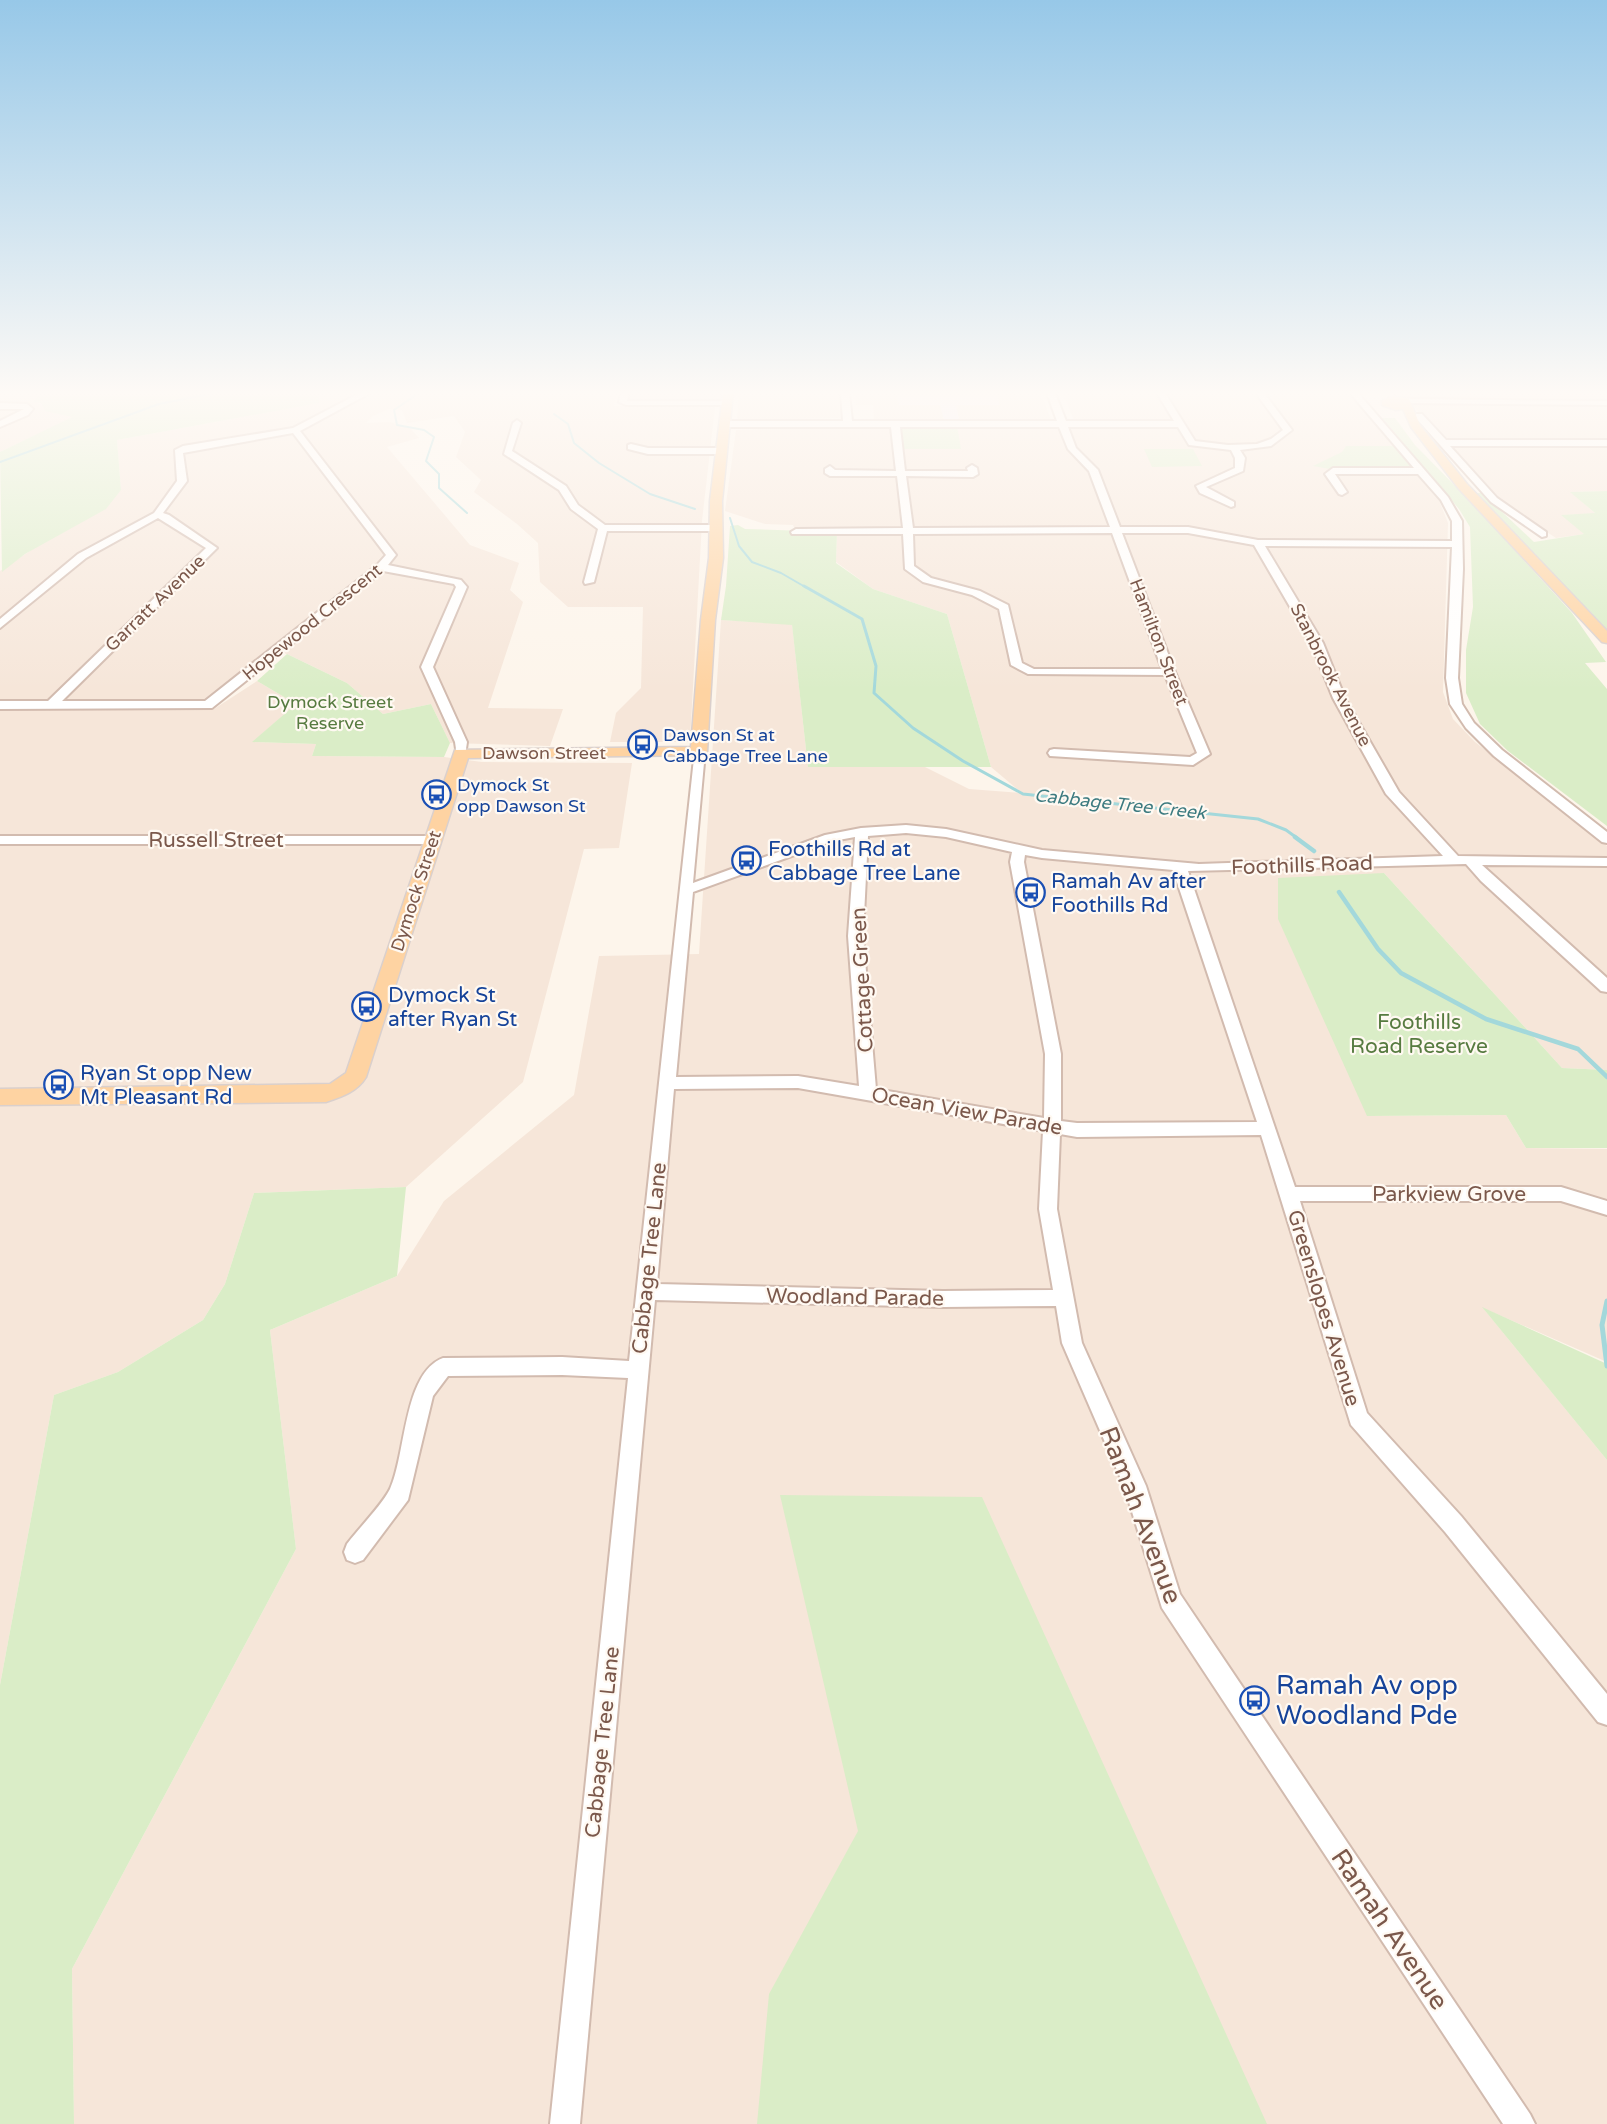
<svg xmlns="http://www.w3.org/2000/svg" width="1607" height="2124" font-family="'Varela Round',sans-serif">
<rect width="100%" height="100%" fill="#fdf5eb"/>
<path fill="#f6e6d9" d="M0 393H41L32 401 73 417 0 452Z
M319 393H617L614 406 715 407 702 521 690 742H610L616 713 641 688 643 607H568L540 582 538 543 517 524 474 492 481 480 456 457 465 432 454 416 407 423 402 410 389 409 373 416 366 423 390 422 411 429 419 438 387 447 470 545 519 563 510 590 523 602 488 708 563 709 550 746 450 743 431 704 383 714 347 683 287 654 271 649 205 699 0 700V571L121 490 117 440 319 403Z
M627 393H724V402L625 401Z
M739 393H839L840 418 740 420 737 418Z
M855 393H897L899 405H941L944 420H874L873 405H856Z
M996 393H1041L1051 420H959L956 405H999Z
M1063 393H1350L1415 468 1439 500 1448 523 1443 692 1453 719 1475 742 1607 846V1070L1562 1068 1384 873 1368 1116 1506 1115 1526 1148 1607 1149V1362L1483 1308 1607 1460V2124H74L72 1969 296 1549 270 1330 397 1276 444 1201 574 1095 599 956 699 954 721 620 792 624 808 767H925L969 789 1022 793 991 767 947 614 873 589 836 562 837 532H796L793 525 765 524 725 511 736 430 910 426H1076Z
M1401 393H1607V491L1571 492 1596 514 1562 515 1585 534 1556 538 1506 505Z
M257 681 296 704 253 742 316 744 312 756 444 757 482 762 632 763 619 848 584 849 523 1082 406 1187 254 1193 225 1284 203 1320 118 1372 54 1395 0 1685V708L214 709Z"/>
<path fill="#f2e7fa" d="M897 393H996L1000 405H956L959 420H944L940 405H899Z"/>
<path fill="#daedc7" d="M41 393H319V403L117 440 121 490 106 509 25 554 2 572 0 452 72 417 45 411 41 403 32 402Z
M1382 418H1395L1415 445 1465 496 1572 613 1606 662 1585 663 1607 689V826L1508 751 1480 724 1466 693V650L1473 607 1470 527 1459 509Z
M904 426H957L961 449H904L901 428Z
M1346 446H1397L1415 468 1330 469 1313 466 1342 452Z
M1144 449H1193L1202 466 1152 467Z
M1607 491V630L1588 609 1575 602 1476 493H1482L1534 542 1584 534 1561 515 1595 513 1570 492Z
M738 525 745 529 837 532 836 563 873 589 947 614 991 767H808L792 625 721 620 726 586 730 526Z
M287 654 347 683 383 714 431 704 450 743 444 757 312 756 316 744 252 742 296 704 257 681Z
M1384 873 1562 1068 1607 1070V1148H1526L1506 1115 1367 1116 1278 919V878Z
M406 1187 397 1276 270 1330 296 1549 72 1969 74 2124H0V1685L54 1395 118 1372 203 1320 225 1284 254 1193Z
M1482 1307 1607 1364V1460Z
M780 1495 982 1497 1267 2124H757L769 1994 858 1831Z"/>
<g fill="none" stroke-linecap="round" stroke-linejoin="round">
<path stroke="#a3d8db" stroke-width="2" d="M419 393 394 410 397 425 424 430 434 437 426 461 439 474V488L467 513
M554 414 568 424 574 443 599 463 650 494 695 509
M0 462 159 404 213 393
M730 518 739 546 752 562 781 573 807 588"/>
<path stroke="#a3d8db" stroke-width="3" d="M804 586 862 619 876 666 874 693 913 728 963 761 1023 794 1258 819 1286 830 1297 838"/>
<path stroke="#a3d8db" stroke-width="4.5" d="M1295 837 1314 851
M1339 892 1378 949 1401 973 1486 1019 1578 1049 1607 1077"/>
<path stroke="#a3d8db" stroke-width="5" d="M1607 1301 1602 1325 1607 1366"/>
<defs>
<path id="minor" d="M360 393H370L300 431 396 555 388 565 461 580 467 587 433 667 467 742 465 756H457L455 742 421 667 456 587 454 584 383 571 212 708 0 709V701H48L206 548 158 518 86 558 0 628V619L78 554 154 513 177 481 175 450 183 446 293 428ZM293 433 386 555 377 565 205 701H62L217 548 169 515 163 513 187 481 183 453Z
M621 393H629L627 401H727L731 403 727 405H626L619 402Z
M841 393H849L852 421H1057L1047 393H1055L1066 421H1174L1157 393H1165L1195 441 1228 445 1257 444 1271 439 1283 430 1256 393H1264L1292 430 1271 446 1240 450 1245 458 1243 471 1206 487 1234 502V506L1231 507 1200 493 1196 486 1235 468V458L1231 450 1189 445 1178 427H1068L1076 448 1098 470 1120 527H1188L1258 540 1452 541V521L1441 500 1418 474H1335L1347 492 1342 495 1339 494 1325 474 1333 468H1414L1350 393H1358L1448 497 1462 521 1463 569 1458 678 1462 704 1474 723 1502 750 1607 832V843L1602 842 1494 756 1466 728 1450 704 1446 678 1452 547 1265 546 1323 643 1345 698 1399 792 1458 856 1607 858V866L1482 865 1607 978V992L1601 991 1481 881 1466 864 1188 871 1295 1187H1561L1607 1201V1215L1561 1201H1300L1367 1413 1461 1516 1607 1694V1725L1598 1722 1445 1532 1351 1425 1261 1135 1077 1137 1060 1134 1057 1209 1082 1343 1146 1486 1180 1594 1530 2114 1535 2124H1503L1162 1608 1124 1486 1062 1343 1056 1306 943 1307 655 1300 580 2124H550L628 1378 562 1375 448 1376 433 1396 408 1500 363 1560 355 1563 347 1560 344 1552 347 1544C359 1528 382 1505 390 1489 406 1456 403 1373 443 1358L562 1357 629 1361 695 749 699 748 705 752 693 883 825 835 861 828 906 825 946 829 1042 850 1199 864 1443 856 1386 794 1333 698 1311 643 1254 545 1188 533H1122L1175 672 1210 754 1193 765 1050 756 1048 753 1050 750 1054 749 1190 757 1197 753 1165 675 1028 674 1011 665 999 609 972 595 923 582 905 569 903 534H792L791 532 796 529 903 528 897 476H830L825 473V469L830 466 835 470 896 471 891 427H725L721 424 725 421H843ZM900 427H1059L1068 449 1089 471 1110 527 913 528 906 476 973 477 978 474 977 468 972 465 967 468 968 471H905ZM1112 533 1162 669H1034L1022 663 1008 605 980 591 931 578 914 566 913 534ZM906 833 946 837 1012 852 1010 862 1045 1054 1044 1118 876 1089 863 936 868 836ZM855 837 848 936 859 1086 798 1076 676 1077 693 892 833 841ZM1025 855 1042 858 1173 870 1257 1122 1077 1123 1061 1121V1054L1024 862ZM798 1088 1043 1131 1039 1209 1053 1290 943 1291 657 1284 674 1089Z
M1405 399 1607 401V405L1402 403 1401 401Z
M0 403 27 404 33 409 28 415 0 427V421L24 409H0Z
M1416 414H1422L1446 440H1607V446H1450L1497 498 1546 532V536L1542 537 1491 502 1416 418Z
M517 420 521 423 512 451 566 486 578 505 605 525H716L721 528 716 531H607L594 582 585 584 584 582 598 529 571 509 559 490 504 454 513 423Z
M631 444 648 448H722L726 451 722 454H648L628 449V445Z
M0 836H432L439 840 432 844H0Z"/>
<path id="major" d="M723 393H733L722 501 723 558 715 620 707 752 705 755 468 758 366 1077C357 1092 341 1097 326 1102L0 1105V1089L330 1084 346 1073 455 750 691 747 701 620 709 558 710 501Z
M1393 396 1409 399 1420 425 1467 484 1607 631V643L1602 642 1459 489 1411 427 1403 409 1396 410 1382 405V401Z"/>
</defs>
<use href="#minor" stroke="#d2bbaf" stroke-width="4"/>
<use href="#major" stroke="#dad0cd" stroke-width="3"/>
<use href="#minor" fill="#fff" fill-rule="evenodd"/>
<use href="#major" fill="#fed3a2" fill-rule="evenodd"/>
</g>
<linearGradient id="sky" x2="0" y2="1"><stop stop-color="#97c8e8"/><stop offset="0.57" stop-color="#fefaf6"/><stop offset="1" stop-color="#fefaf6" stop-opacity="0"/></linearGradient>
<rect width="1607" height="690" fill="url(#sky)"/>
<defs>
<symbol id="bus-ring" viewBox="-11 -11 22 22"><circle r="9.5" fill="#fff9f2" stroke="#1a4fb4" stroke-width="1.5"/><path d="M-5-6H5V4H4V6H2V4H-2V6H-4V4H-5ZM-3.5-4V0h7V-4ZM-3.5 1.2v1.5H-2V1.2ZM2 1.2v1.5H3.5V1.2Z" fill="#1a4fb4"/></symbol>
</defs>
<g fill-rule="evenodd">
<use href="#bus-ring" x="626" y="728" width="33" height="33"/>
<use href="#bus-ring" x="420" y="778" width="33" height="33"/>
<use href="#bus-ring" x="730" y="844" width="33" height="33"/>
<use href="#bus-ring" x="1014" y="876" width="33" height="33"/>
<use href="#bus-ring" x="350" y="990" width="33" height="33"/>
<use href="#bus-ring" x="42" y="1068" width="33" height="33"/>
<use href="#bus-ring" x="1238" y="1684" width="33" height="33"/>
</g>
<g text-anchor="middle" stroke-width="4.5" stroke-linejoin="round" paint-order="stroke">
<g font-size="18" fill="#7b584b" stroke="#fff9f2">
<text transform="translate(155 603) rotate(-44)" y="6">Garratt Avenue</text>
<text transform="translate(312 622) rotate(-39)" y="6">Hopewood Crescent</text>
<text transform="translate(1159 642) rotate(69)" y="6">Hamilton Street</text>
<text transform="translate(1331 675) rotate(63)" y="6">Stanbrook Avenue</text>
<text x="544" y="759">Dawson Street</text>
<text transform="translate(416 891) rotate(-72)" y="6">Dymock Street</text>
</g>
<g font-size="18" fill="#577b40" stroke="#fff9f2">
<text x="330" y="708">Dymock Street<tspan x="330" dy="21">Reserve</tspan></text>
</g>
<g font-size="18" fill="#164399" stroke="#fff9f2" text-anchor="start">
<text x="663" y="741">Dawson St at<tspan x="663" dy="21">Cabbage Tree Lane</tspan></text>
<text x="457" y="791">Dymock St<tspan x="457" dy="21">opp Dawson St</tspan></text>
</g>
<g font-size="18" font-style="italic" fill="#3d7b80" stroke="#fff9f2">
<text transform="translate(1120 804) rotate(6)" y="6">Cabbage Tree Creek</text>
</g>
<g font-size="21" fill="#7b584b" stroke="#fff9f2">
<text x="216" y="847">Russell Street</text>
<text transform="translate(1302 865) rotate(-2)" y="7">Foothills Road</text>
<text transform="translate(862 980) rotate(-93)" y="7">Cottage Green</text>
<text transform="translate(967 1111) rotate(10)" y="7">Ocean View Parade</text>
<text x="1449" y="1201">Parkview Grove</text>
<text transform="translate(649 1258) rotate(-84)" y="7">Cabbage Tree Lane</text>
<text transform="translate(855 1297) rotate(1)" y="7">Woodland Parade</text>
<text transform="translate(1324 1308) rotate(73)" y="7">Greenslopes Avenue</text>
<text transform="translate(602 1742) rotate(-84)" y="7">Cabbage Tree Lane</text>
</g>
<g font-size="21" fill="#164399" stroke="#fff9f2" text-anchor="start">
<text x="768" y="856">Foothills Rd at<tspan x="768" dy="24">Cabbage Tree Lane</tspan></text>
<text x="1051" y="888">Ramah Av after<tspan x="1051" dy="24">Foothills Rd</tspan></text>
<text x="388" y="1002">Dymock St<tspan x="388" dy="24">after Ryan St</tspan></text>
<text x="80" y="1080">Ryan St opp New<tspan x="80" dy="24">Mt Pleasant Rd</tspan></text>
</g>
<g font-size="21" fill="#577b40" stroke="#fff9f2">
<text x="1419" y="1029">Foothills<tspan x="1419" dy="24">Road Reserve</tspan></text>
</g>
<g font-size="26" fill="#7b584b" stroke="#fff9f2">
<text transform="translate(1141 1515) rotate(69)" y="9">Ramah Avenue</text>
<text transform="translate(1390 1929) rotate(56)" y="9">Ramah Avenue</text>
</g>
<g font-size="26" fill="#164399" stroke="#fff9f2" text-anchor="start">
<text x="1276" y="1694">Ramah Av opp<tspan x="1276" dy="30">Woodland Pde</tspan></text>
</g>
</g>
</svg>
